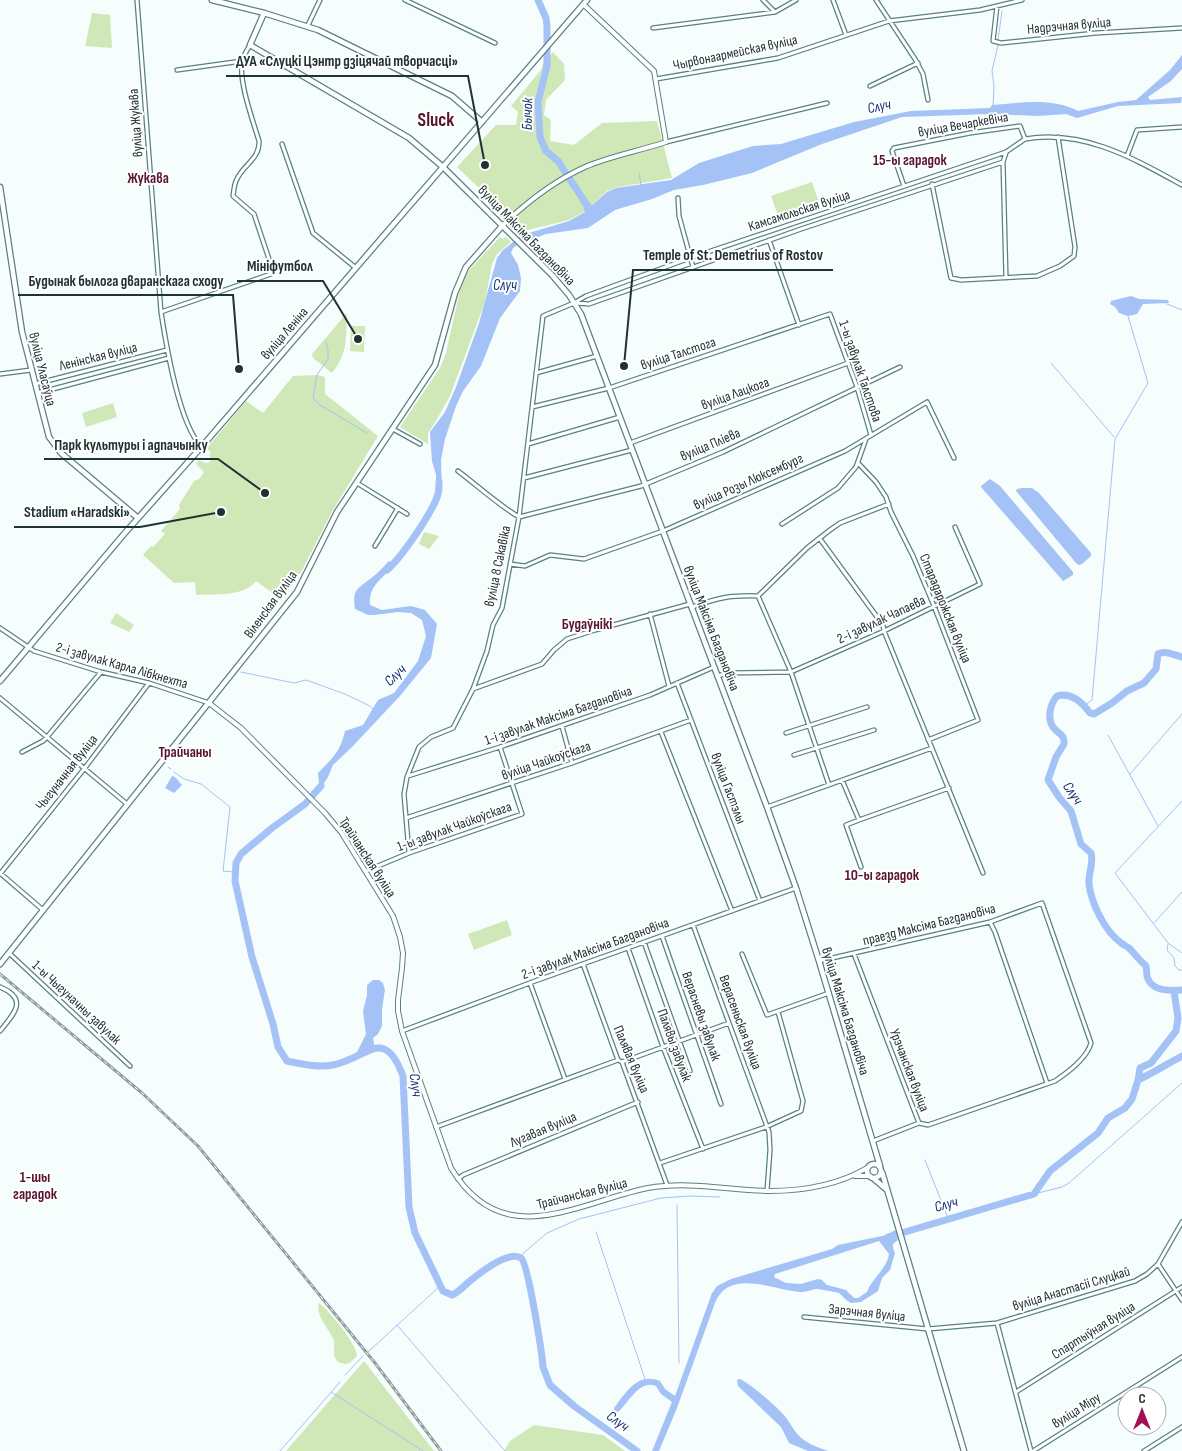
<svg xmlns="http://www.w3.org/2000/svg" width="1182" height="1451" font-family="'Sofia Sans Condensed',sans-serif">
<rect width="100%" height="100%" fill="#f5fdfd"/>
<path fill="#d0e8b7" d="M92 13 110 15 112 48 85 46Z
M553 52 564 64 565 80 546 100 544 115 551 120 550 141 574 145 602 123 657 121 672 178 618 187 607 191 584 212 569 220 524 231 457 167 496 125H516L518 112 511 106 541 70 543 63Z
M812 182 820 205 779 219 771 196Z
M500 237 503 239 506 237 511 242 497 254 492 264 485 302 450 396 436 421 428 433V444L400 427 440 368 446 353 462 281 470 269Z
M347 313C346 337 348 354 332 373L313 358 312 354Z
M351 326H365L364 352 350 351Z
M317 375 325 377V394L378 436 333 510 302 570 282 600 256 581C244 597 214 594 196 595L195 582 174 583 143 555 151 546 153 547 165 534 161 531 180 509 179 505 194 481 199 479 204 472 196 464 199 460 206 463 210 462 211 459 209 455 211 453 207 448 246 401 263 413 293 376Z
M113 403 117 417 86 427 82 413Z
M424 532 439 536 429 549 419 544Z
M116 613 134 625 129 632 110 623Z
M507 920 512 935 474 950 468 934Z
M319 1303C328 1309 358 1346 357 1356L350 1363 345 1364C340 1363 337 1362 335 1358 332 1351 336 1344 333 1338 328 1328 315 1315 319 1303Z
M364 1361 434 1451H286Z
M534 1425 603 1435 625 1451H504L510 1441Z"/>
<path fill="#a4c2f6" fill-rule="evenodd" d="M1182 55V69L1171 81 1148 97 1150 100 1182 97 1181 103 1118 106 1077 118 1066 114 1038 116 990 114 902 117 822 144 752 173 703 185 674 190 652 199 615 210 588 228 546 234 517 245 513 248 511 253 518 265 521 278 520 291 500 318 481 366 463 391 456 406 445 439 441 460 442 492 436 491V475L432 461 430 432 445 412 456 387 479 323 497 258 503 250 522 235 569 221 585 212 583 205 587 202 592 205 607 192 616 188 671 180 699 163 753 146 781 144 854 122 911 111 990 108 992 105C1020 103 1052 97 1078 111L1118 102 1136 100 1170 70Z
M1131 296 1139 299 1168 300 1169 303 1143 304 1137 314 1128 316 1119 313 1115 307 1110 304 1111 301Z
M990 479 1000 486 1073 572V575L1063 581 981 487V486Z
M1022 488H1032L1039 493 1091 553V556L1082 564 1079 565 1076 563 1016 491 1017 489Z
M389 561 396 565C383 577 368 586 370 605L382 610 411 606 425 610 437 624 431 658 400 696 352 747 333 765 328 777 318 793 314 791 319 783 318 773C332 758 340 753 345 731L363 725 378 700 394 693 418 661 426 636 422 620 411 613 398 612 374 615H368L355 609C352 590 357 589 370 579 377 574 383 567 389 561Z
M172 776 175 777 182 785 174 793 165 788Z
M373 980H379L383 983 385 990 382 1009V1026L378 1034 373 1038 375 1049 355 1056 366 1034 363 1011 367 995V985Z
M895 1230 898 1240 893 1244V1248L895 1253 890 1270 882 1278 878 1291 861 1302 851 1303C846 1301 843 1296 839 1293 836 1292 819 1289 816 1289 810 1290 806 1292 800 1292 774 1290 729 1268 715 1303L677 1408 659 1451H652L672 1402 661 1394 656 1386C639 1379 628 1404 617 1413L615 1412 614 1408C626 1393 637 1372 660 1381L665 1389 675 1396 712 1293 717 1286 731 1279 832 1249 838 1245 887 1235ZM879 1241 889 1254C887 1269 872 1278 867 1292L858 1298H854L846 1290 827 1285 822 1280 818 1279 801 1284 786 1283 774 1277 775 1274Z
M740 1379C748 1382 783 1411 787 1419 793 1428 797 1436 807 1442 813 1446 821 1448 828 1451H808L789 1443 781 1427 738 1386 737 1380Z"/>
<g fill="none" stroke-linecap="round" stroke-linejoin="round">
<path stroke="#a4c2f6" stroke-width="1" d="M998 40 1002 11
M993 106 994 86 992 71 998 45
M639 173 641 185
M1167 304 1182 310
M326 342 328 350V359L317 375 313 398 320 405 367 433
M1051 363 1114 437
M241 672 294 683 306 680 345 694 370 706 373 709
M1084 706 1092 700 1115 439 1148 383 1128 316
M1108 735 1158 826
M168 767 171 769
M174 772 184 779 201 784 230 807 223 871 234 872
M1130 774 1182 714
M1182 801 1115 873 1168 943 1182 953
M1154 923 1182 892
M1168 944 1167 950 1174 958 1175 966 1179 970H1182
M925 1160 948 1218
M1034 1194 1062 1187 1069 1183 1182 1083
M677 1205 679 1363
M596 1232 645 1379
M519 1257 547 1233 579 1219 661 1198 690 1196 720 1197
M397 1325 505 1451
M368 1352 440 1286
M345 1375 363 1356
M331 1392 423 1451
M280 1451 340 1382"/>
<path stroke="#a4c2f6" stroke-width="7" d="M538 0 546 18 547 26V66L538 102 540 137 546 151 558 161 590 210
M387 570C401 558 433 512 438 494 439 491 439 486 439 482
M1182 657C1174 655 1166 650 1158 654L1156 669 1144 683 1127 691 1112 703 1094 714 1090 713C1082 702 1071 692 1057 696 1050 704 1047 718 1053 727 1058 734 1065 734 1064 744L1056 757 1048 780 1059 797 1071 811 1081 844 1091 853C1094 863 1088 874 1089 884 1091 903 1105 931 1120 942 1123 945 1127 946 1130 949 1136 955 1139 960 1146 966 1147 970 1146 975 1148 979 1153 991 1171 991 1182 990
M321 786 305 804 272 828 241 854 236 863 235 881 252 957 273 1024 278 1047 287 1061C302 1064 318 1068 333 1065 368 1058 384 1025 403 1076L409 1207 415 1233 443 1291 452 1295C459 1292 464 1286 470 1281 481 1272 497 1260 510 1257 513 1256 518 1256 521 1258 528 1263 542 1353 543 1367L550 1385 574 1406 637 1451
M1138 1080 1140 1068 1151 1063 1176 1031 1178 1018 1174 991
M888 1237 1034 1194 1050 1171 1098 1133 1108 1118 1125 1108 1132 1099 1138 1080C1153 1073 1167 1064 1182 1056"/>
<defs>
<path id="minor" d="M137 0 161 312C166 344 179 426 202 447
M405 0 495 43
M763 0 775 12
M833 0 846 35
M876 0 915 59 923 74 928 100
M997 6 993 41 1001 43 1096 33 1182 28
M308 25 320 0
M653 28 775 12 796 0
M177 70 242 61
M656 79 778 58 889 21 980 10 1022 0
M870 86 918 63
M666 142 827 103
M282 144 313 233 356 268
M1006 153 1003 162 1006 278
M1127 156 1137 130 1182 127
M932 184 951 278 961 280 1037 276 1060 266 1074 256 1075 247 1058 137
M904 186 892 151 894 148 970 133 1020 126 1025 139C1083 129 1133 158 1182 185
M678 198 679 216 693 267
M769 240 799 325
M575 303 589 304 801 229 1003 162
M161 312 271 274 269 259 254 214 233 196C234 190 234 184 237 179 243 165 260 159 259 141 253 121 239 83 242 63 243 56 247 50 250 45
M536 373 597 356
M0 374 31 370
M35 384 167 350
M38 393 169 358
M532 407 609 388 830 314 857 387 871 435
M393 429 420 444
M630 443 848 363
M528 444 620 417
M858 463 876 482 886 497 891 512 913 556 934 606 978 720 928 740
M458 471C478 486 497 504 519 517L641 486 723 452 900 367
M524 478 632 450
M357 483 407 514
M782 524 838 488 856 467 866 439
M820 539 883 625 884 631 983 873
M375 546 398 508
M510 564 525 566 550 555 584 559 663 531 845 451 927 402 954 458
M758 596 791 672 829 785
M692 607C718 598 729 595 758 596L807 548 830 530 840 523 889 504
M650 614 669 686
M0 628 34 651 101 672 149 683 209 703
M717 676 729 673 791 672 884 631 980 584 955 527
M677 683 760 901
M473 689 542 664 554 650 567 639 595 630 690 604
M0 698 127 804
M562 726 572 763
M661 732 732 911
M786 733 867 707
M22 752 43 741 47 737 101 672
M794 755 874 730
M408 776 500 747 650 695 714 667
M842 780 859 820 846 825 861 867
M767 807 932 748
M406 818 572 763 691 720
M859 820 949 788
M409 853 404 794 407 777 419 747 431 737 453 728 473 689 487 651 493 625 502 608 519 517 543 316 574 303 586 296 690 258 1006 152 1025 139
M366 871 409 853 522 814 500 747
M0 873 43 910
M0 874 84 769 149 683
M990 922 995 932 1047 1083
M693 925 769 1132 770 1150 767 1191
M662 936 721 1104
M644 942 690 1071
M628 948 663 1047 703 1149
M9 953 130 1066
M742 954 767 1015 829 993
M854 954 919 1123
M819 961 990 922 1042 903 1091 1043C1087 1058 1067 1073 1055 1081L928 1125 919 1123
M583 964 618 1060 622 1062 667 1185
M530 983 565 1079
M0 987C29 999 14 1014 0 1031
M402 1031 535 981 796 888
M622 1062 729 1023
M436 1127 618 1060
M873 1141 919 1123
M660 1163 766 1127 801 1111 803 1101 778 1012
M458 1179 463 1175 638 1102
M1158 1264 1182 1300
M804 1317 928 1329 997 1323 1135 1281 1147 1274 1158 1264 1182 1222
M997 1323 1031 1451
M1016 1392 1182 1287
M1033 1451 1182 1357
M1144 1451 1182 1427"/>
<path id="tertiary" d="M503 225C527 202 554 181 585 167 610 156 639 151 666 142L654 71 583 4
M209 703 241 728 325 813 341 832 393 916 400 937 403 953 402 968 398 1000V1011L402 1031 451 1168C465 1191 484 1210 512 1215 553 1223 606 1196 648 1188 689 1181 728 1190 769 1191 803 1191 838 1185 867 1168
M855 1176H870"/>
<path id="secondary" d="M212 0 264 13 318 30 452 96 482 122
M264 13 250 45 409 138 443 167 552 275 569 295 581 314 767 807 796 888 819 961 880 1166
M0 187 22 332 49 437 61 453 138 518
M0 681 124 534 204 444 587 0
M0 964 297 592 337 512 435 365 455 293 466 267 503 225
M867 1171a7 7 0 1 1 14 0a7 7 0 1 1-14 0Z
M882 1172 964 1451
M873 1178 886 1189"/>
</defs>
<use href="#minor" stroke="#598180" stroke-width="5.5"/>
<use href="#tertiary" stroke="#598180" stroke-width="6"/>
<use href="#secondary" stroke="#598180" stroke-width="7"/>
<use href="#minor" stroke="#fff" stroke-width="3"/>
<use href="#tertiary" stroke="#fff" stroke-width="4"/>
<use href="#secondary" stroke="#fff" stroke-width="4.5"/>
<defs>
<path id="rail" d="M0 974 142 1093 198 1146 375 1363 441 1451"/>
</defs>
<use href="#rail" stroke="#909c9c" stroke-width="3"/>
<use href="#rail" stroke="#fff" stroke-width="1" stroke-dasharray="4" stroke-linecap="butt"/>
</g>
<g text-anchor="middle" stroke-width="4" stroke-linejoin="round" paint-order="stroke">
<g font-size="14" fill="#213232" stroke="#fff">
<text transform="translate(1069 25) rotate(-5)" y="5">Надрэчная вуліца</text>
<text transform="translate(735 52) rotate(-12)" y="5">Чырвонаармейская вуліца</text>
<text transform="translate(135 123) rotate(-94)" y="5">вуліца Жукава</text>
<text transform="translate(963 124) rotate(-10)" y="5">вуліца Вечаркевіча</text>
<text transform="translate(799 210) rotate(-18)" y="5">Камсамольская вуліца</text>
<text transform="translate(527 235) rotate(46)" y="5">вуліца Максіма Багдановіча</text>
<text transform="translate(284 333) rotate(-49)" y="5">вуліца Леніна</text>
<text transform="translate(678 353) rotate(-18)" y="5">вуліца Талстога</text>
<text transform="translate(98 356) rotate(-14)" y="5">Ленінская вуліца</text>
<text transform="translate(43 369) rotate(76)" y="5">вуліца Уласаўца</text>
<text transform="translate(861 371) rotate(71)" y="5">1-ы завулак Талстова</text>
<text transform="translate(735 393) rotate(-20)" y="5">вуліца Лацкога</text>
<text transform="translate(710 444) rotate(-23)" y="5">вуліца Пліева</text>
<text transform="translate(748 481) rotate(-24)" y="5">вуліца Розы Люксембург</text>
<text transform="translate(497 566) rotate(-78)" y="5">вуліца 8 Сакавіка</text>
<text transform="translate(270 604) rotate(-54)" y="5">Віленская вуліца</text>
<text transform="translate(946 608) rotate(68)" y="5">Старадарожская вуліца</text>
<text transform="translate(881 619) rotate(-25)" y="5">2-і завулак Чапаева</text>
<text transform="translate(712 628) rotate(69)" y="5">вуліца Максіма Багдановіча</text>
<text transform="translate(122 665) rotate(16)" y="5">2-і завулак Карла Лібкнехта</text>
<text transform="translate(558 715) rotate(-19)" y="5">1-і завулак Максіма Багдановіча</text>
<text transform="translate(546 760) rotate(-19)" y="5">вуліца Чайкоўскага</text>
<text transform="translate(66 772) rotate(-52)" y="5">Чыгуначная вуліца</text>
<text transform="translate(729 788) rotate(69)" y="5">вуліца Гастэлы</text>
<text transform="translate(454 826) rotate(-20)" y="5">1-ы завулак Чайкоўскага</text>
<text transform="translate(368 857) rotate(57)" y="5">Трайчанская вуліца</text>
<text transform="translate(929 924) rotate(-14)" y="5">праезд Максіма Багдановіча</text>
<text transform="translate(595 948) rotate(-20)" y="5">2-і завулак Максіма Багдановіча</text>
<text transform="translate(77 1002) rotate(43)" y="5">1-ы Чыгуначны завулак</text>
<text transform="translate(846 1011) rotate(73)" y="5">вуліца Максіма Багдановіча</text>
<text transform="translate(702 1016) rotate(71)" y="5">Верасневы завулак</text>
<text transform="translate(741 1022) rotate(70)" y="5">Верасеньская вуліца</text>
<text transform="translate(675 1045) rotate(70)" y="5">Палявы завулак</text>
<text transform="translate(632 1059) rotate(67)" y="5">Палявая вуліца</text>
<text transform="translate(910 1070) rotate(69)" y="5">Урэчанская вуліца</text>
<text transform="translate(543 1129) rotate(-23)" y="5">Лугавая вуліца</text>
<text transform="translate(582 1193) rotate(-14)" y="5">Трайчанская вуліца</text>
<text transform="translate(1071 1288) rotate(-17)" y="5">вуліца Анастасіі Слуцкай</text>
<text transform="translate(867 1312) rotate(6)" y="5">Зарэчная вуліца</text>
<text transform="translate(1093 1330) rotate(-32)" y="5">Спартыўная вуліца</text>
<text transform="translate(1076 1410) rotate(-32)" y="5">вуліца Міру</text>
</g>
<g font-size="15" font-style="italic" fill="#12346f" stroke="#fff">
<text transform="translate(879 106) rotate(-12)" y="5">Случ</text>
<text transform="translate(527 114) rotate(-89)" y="5">Бычок</text>
<text x="505" y="290">Случ</text>
<text transform="translate(395 675) rotate(-44)" y="5">Случ</text>
<text transform="translate(1073 793) rotate(56)" y="5">Случ</text>
<text transform="translate(416 1085) rotate(82)" y="5">Случ</text>
<text transform="translate(946 1204) rotate(-16)" y="5">Случ</text>
<text transform="translate(618 1421) rotate(36)" y="5">Случ</text>
</g>
<g font-size="15" font-weight="bold" fill="#581631" stroke="#fff">
<text x="910" y="165">15-ы гарадок</text>
<text x="148" y="183">Жукава</text>
<text x="587" y="629">Будаўнікі</text>
<text x="185" y="757">Трайчаны</text>
<text x="882" y="880">10-ы гарадок</text>
<text x="35" y="1182">1-шы<tspan x="35" dy="17">гарадок</tspan></text>
</g>
<g font-size="19" font-weight="bold" fill="#581631" stroke="#fff">
<text x="436" y="126">Sluck</text>
</g>
</g>
<path fill="none" stroke="#213232" stroke-width="2" d="M485 165L468 76H226M624 366L633 270H833M358 339L323 281H237M239 369L233 295H18M265 493L218 459H44M221 512L140 527H14"/>
<g fill="#213232" stroke="#fff" stroke-width="2">
<circle cx="485" cy="165" r="5"/>
<circle cx="624" cy="366" r="5"/>
<circle cx="358" cy="339" r="5"/>
<circle cx="239" cy="369" r="5"/>
<circle cx="265" cy="493" r="5"/>
<circle cx="221" cy="512" r="5"/>
</g>
<g font-size="15" text-anchor="middle" font-weight="bold" fill="#213232" stroke="#fff" stroke-width="4" stroke-linejoin="round" paint-order="stroke">
<text x="347" y="66">ДУА «Слуцкі Цэнтр дзіцячай творчасці»</text>
<text x="733" y="260">Temple of St. Demetrius of Rostov</text>
<text x="280" y="271">Мініфутбол</text>
<text x="126" y="286">Будынак былога дваранскага сходу</text>
<text x="131" y="450">Парк культуры і адпачынку</text>
<text x="77" y="517">Stadium «Haradski»</text>
</g>
<g transform="translate(1142 1411)"><circle r="24" fill="#ffffff" stroke="#a6adad"/>
<path d="M0-4L9 19L0 12L-9 19Z" fill="#a11056"/>
<text y="-8" font-size="14" font-weight="bold" text-anchor="middle" fill="#213232">С</text>
</g>
</svg>
